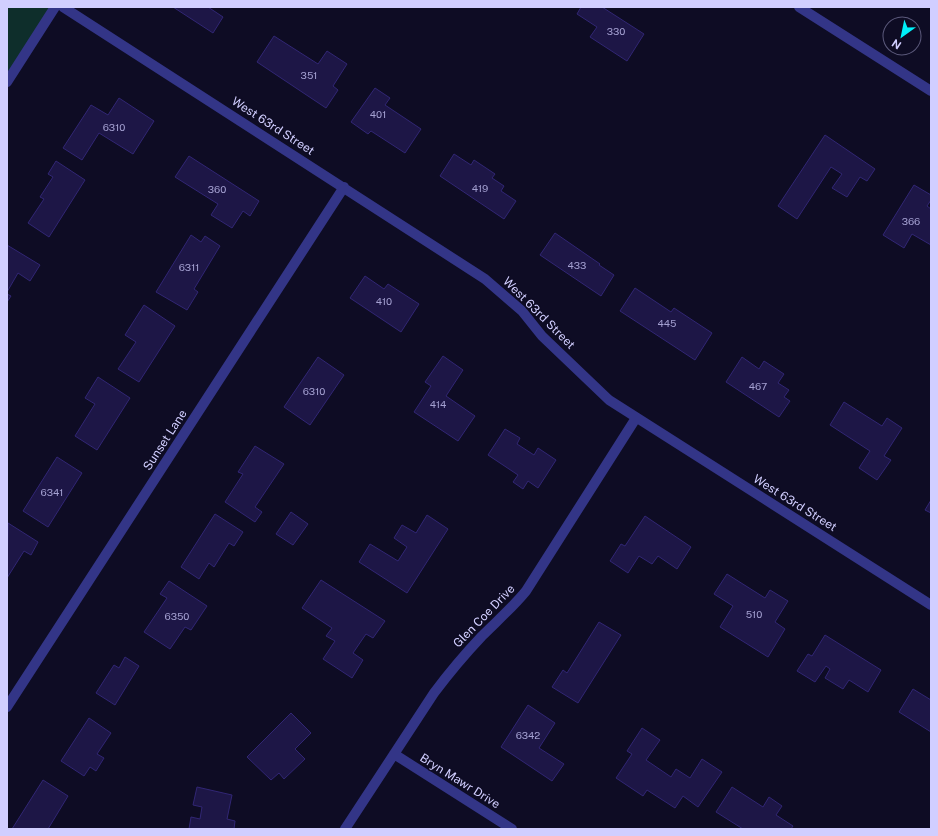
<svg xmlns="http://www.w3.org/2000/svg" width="938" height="836" font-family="'Public Sans',sans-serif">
<rect width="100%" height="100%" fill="#0e0c24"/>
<path fill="#0e2e2b" d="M7 7H55L7 81Z"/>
<path fill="#1d1646" stroke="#312674" d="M173 7H208L223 17 213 33Z
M581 7H602L644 34 627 61 590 37 597 27 577 14Z
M274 36 318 64 327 51 347 64 333 86 338 90 326 108 257 62Z
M375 88 390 98 385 105 421 129 405 153 371 131 368 134 351 122Z
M119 98 154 121 133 154 99 133 82 160 63 148 91 105 108 115Z
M825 135 875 169 867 181 860 177 847 197 832 188 842 174 831 167 797 219 778 206Z
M454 154 471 165 474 160 495 174 492 178 504 186 501 191 516 201 504 219 440 176Z
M189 156 259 201 250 216 243 211 232 228 211 215 218 204 175 177Z
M56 161 85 180 49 237 28 223 44 199 40 197 53 177 48 174Z
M914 185 931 195V200L927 206 931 209V245L912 234 904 248 883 235Z
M555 233 600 264 599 265 614 275 601 296 540 255Z
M191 235 201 242 205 236 220 246 194 289 198 292 187 310 156 292Z
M7 245 40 265 30 281 18 273 7 292Z
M365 276 384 289 388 284 419 304 401 332 350 298Z
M635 288 671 312 674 308 712 333 695 360 620 311Z
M7 294 11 296 7 302Z
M144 305 175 326 139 382 118 369 136 342 125 335Z
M443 356 463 370 446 396 475 416 458 441 414 412 431 386 425 382Z
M318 357 344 375 310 425 284 407Z
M742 357 759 369 764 361 784 374 778 383 789 390 784 397 790 401 779 417 726 382Z
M98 377 130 398 97 450 75 436 95 404 85 398Z
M844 402 882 426 887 418 902 428 884 456 891 460 877 480 859 468 870 451 830 425Z
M505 429 520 438 517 444 534 455 538 448 556 460 538 488 528 481 523 489 513 482 518 475 488 455Z
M255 446 284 464 255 507 262 512 255 522 225 502 243 474 238 472Z
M57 457 82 473 48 527 23 511Z
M931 500V513L925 510Z
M291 512 308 524 293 545 276 534Z
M215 514 243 532 234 546 229 543 214 567 209 563 199 579 181 567Z
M427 515 448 529 407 593 359 562 370 544 398 561 407 547 394 538 402 525 416 533Z
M645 516 691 547 677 569 658 556 652 564 639 556 628 573 610 561 621 544 625 546Z
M8 523 38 542 31 555 24 551 7 578Z
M727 574 765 598 770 590 788 601 775 622 785 629 768 657 720 627 733 606 714 594Z
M321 580 385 621 373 638 366 634 353 653 363 660 352 678 323 659 335 641 326 636 332 628 302 608Z
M169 581 207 606 191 630 185 627 170 649 144 632 167 598 160 594Z
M599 622 621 635 578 703 552 687 563 670 567 673Z
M825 635 881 670 868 692 849 680 843 689 825 678 830 669 826 666 815 682 797 671 808 654 812 656Z
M125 657 139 666 115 705 96 693 114 665 119 668Z
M913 689 931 700V732L899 712Z
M528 705 555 723 539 748 564 764 552 781 501 747Z
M291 713 311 733 295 749 305 759 284 779 279 773 271 780 247 757Z
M89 718 111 733 97 754 104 758 96 771 90 767 84 776 61 761Z
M642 728 660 740 646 760 671 777 676 769 690 778 702 759 722 772 698 807 683 796 675 808 647 790 643 796 616 778 632 754 627 751Z
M43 780 68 796 48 829H12Z
M197 787 232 795 227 819 235 821 234 829H189L191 817 200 819 202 807 193 805Z
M732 787 763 807 769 797 782 806 776 815 793 826 791 829H743L716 812Z"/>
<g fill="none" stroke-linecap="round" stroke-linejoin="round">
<path stroke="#333587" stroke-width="10" d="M63 7 485 279 522 311 542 336 609 400 931 605
M799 7 931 91
M7 82 55 7
M7 707 344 187
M394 754 512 829
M345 829 434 693C449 673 465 654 482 636 497 621 513 607 526 591L636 418"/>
</g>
<g text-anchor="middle" stroke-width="3" stroke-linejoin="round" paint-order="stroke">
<g font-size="10" fill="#a4a0d1">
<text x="616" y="35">330</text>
<text x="309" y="79">351</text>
<text x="378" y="118">401</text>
<text x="114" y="131">6310</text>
<text x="480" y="192">419</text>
<text x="217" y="193">360</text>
<text x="911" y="225">366</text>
<text x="577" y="269">433</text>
<text x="189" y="271">6311</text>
<text x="384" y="305">410</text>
<text x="667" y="327">445</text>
<text x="758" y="390">467</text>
<text x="314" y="395">6310</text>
<text x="438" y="408">414</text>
<text x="52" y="496">6341</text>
<text x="754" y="618">510</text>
<text x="177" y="620">6350</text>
<text x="528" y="739">6342</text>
</g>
<g font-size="12" fill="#d1ceff" stroke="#0e0c24">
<text transform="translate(273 126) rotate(33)" y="4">West 63rd Street</text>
<text transform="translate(539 313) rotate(45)" y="4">West 63rd Street</text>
<text transform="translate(165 440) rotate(-57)" y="4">Sunset Lane</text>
<text transform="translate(795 503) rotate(32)" y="4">West 63rd Street</text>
<text transform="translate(484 616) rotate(-46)" y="4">Glen Coe Drive</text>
<text transform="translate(460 781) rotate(32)" y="4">Bryn Mawr Drive</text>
</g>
</g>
<rect width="938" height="836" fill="none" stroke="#d1ceff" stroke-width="16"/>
<g transform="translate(902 36) rotate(213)"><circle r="19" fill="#0e0c24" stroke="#5c5a7c"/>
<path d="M0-3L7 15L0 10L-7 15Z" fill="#00f0f9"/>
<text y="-6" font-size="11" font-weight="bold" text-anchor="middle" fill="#d1ceff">N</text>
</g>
</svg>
